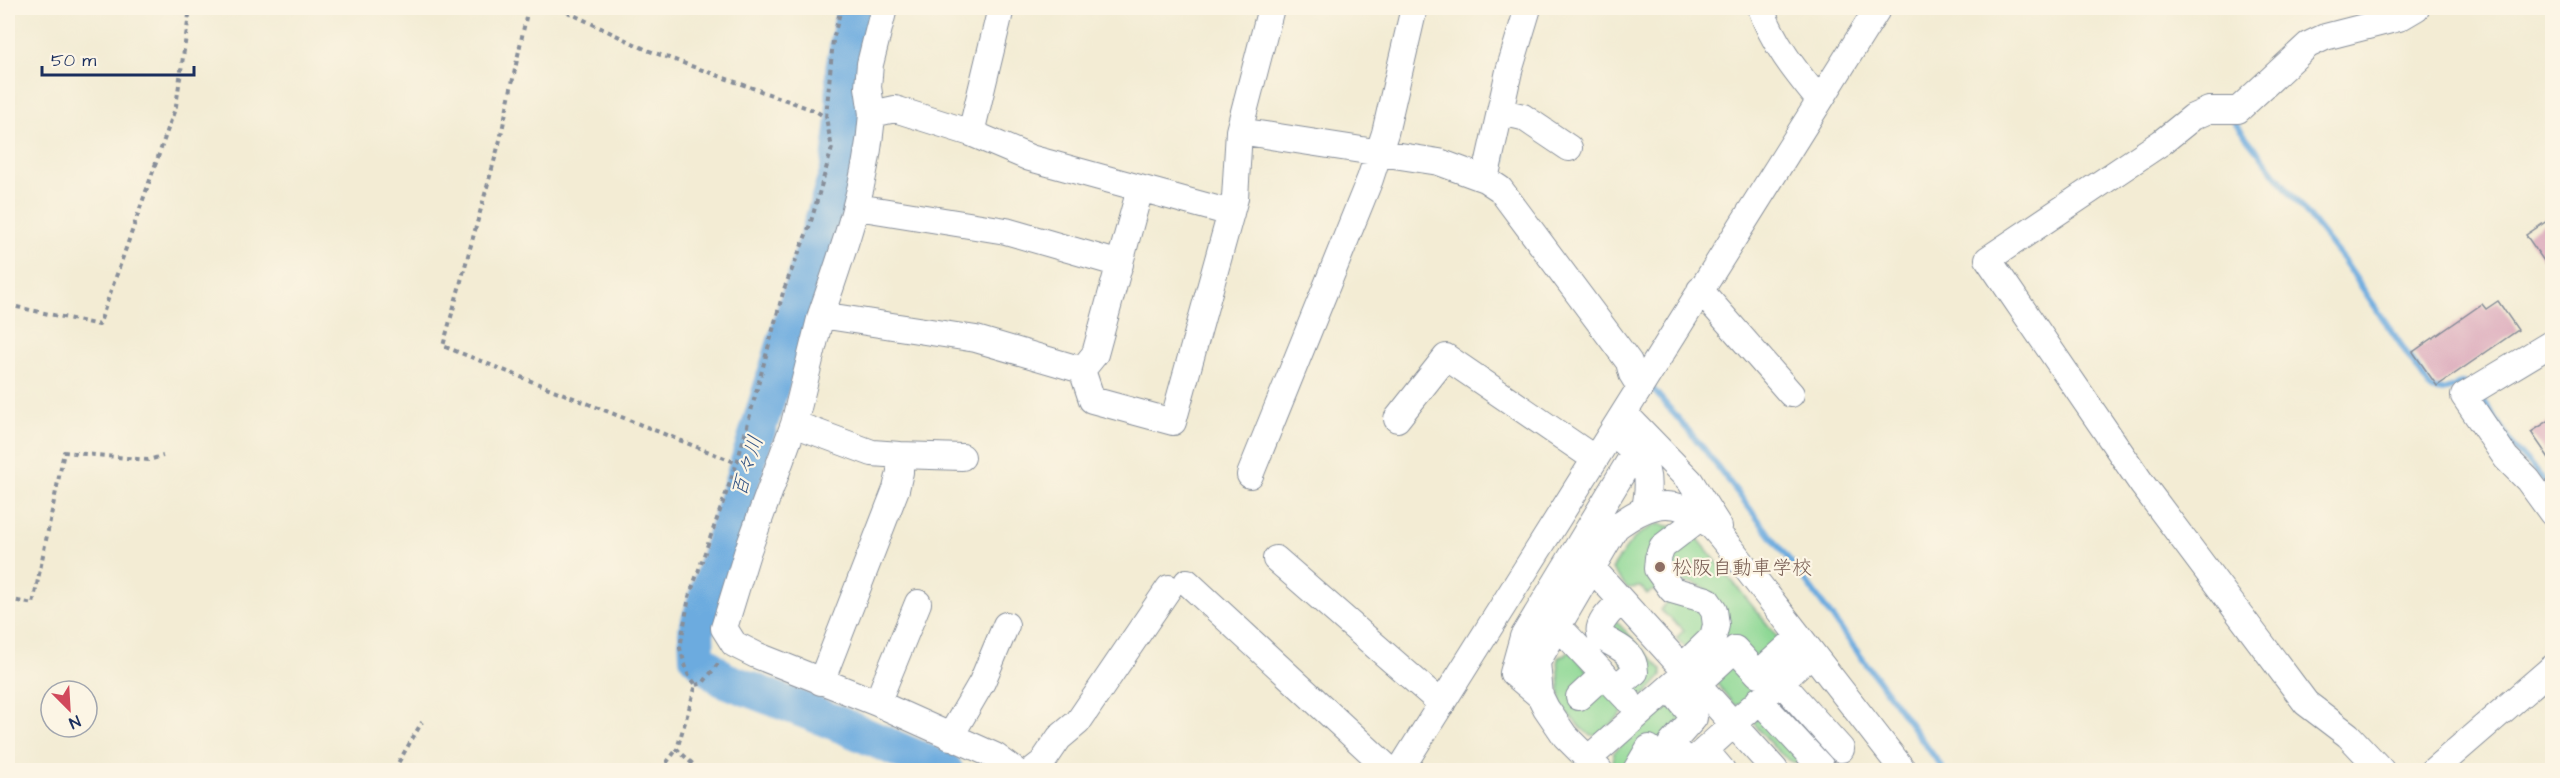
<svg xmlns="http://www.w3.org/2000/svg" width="2560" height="778" font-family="'Architects Daughter','Klee One',sans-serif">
<rect width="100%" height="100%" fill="#fcf5e5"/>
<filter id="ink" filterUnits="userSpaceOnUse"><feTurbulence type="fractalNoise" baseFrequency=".0167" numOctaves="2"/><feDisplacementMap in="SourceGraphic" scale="12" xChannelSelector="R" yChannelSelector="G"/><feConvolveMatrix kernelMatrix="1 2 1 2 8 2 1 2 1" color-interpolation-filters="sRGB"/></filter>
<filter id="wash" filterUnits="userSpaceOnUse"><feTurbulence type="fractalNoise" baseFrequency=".008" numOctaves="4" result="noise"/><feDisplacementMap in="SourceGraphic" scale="24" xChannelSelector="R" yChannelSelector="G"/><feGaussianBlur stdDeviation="1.35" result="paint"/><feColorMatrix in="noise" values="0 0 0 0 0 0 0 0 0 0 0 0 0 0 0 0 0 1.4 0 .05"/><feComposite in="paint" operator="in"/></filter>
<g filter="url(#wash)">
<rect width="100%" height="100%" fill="#f3ecd4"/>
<path fill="#8ed895" stroke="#54847a" stroke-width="1.5" d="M1659 524 1673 527 1651 553 1695 602 1709 626 1689 651 1676 638 1684 630 1660 610 1667 603 1654 590 1647 594 1641 587 1627 588 1612 569C1626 548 1634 532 1659 524Z
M1695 535 1780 640 1758 666 1703 668 1723 638 1705 588 1693 583H1682L1666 571 1670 552Z
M1615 620 1662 670V676L1645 695 1637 696 1605 624Z
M1570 651 1624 712 1599 735H1590L1582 729 1561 706 1558 658Z
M1789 653 1740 705H1734L1714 680 1734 656 1758 681Z
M1665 702 1686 719 1632 770H1620L1613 764 1614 752Z
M1758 712 1804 758 1799 763C1785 764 1762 734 1754 723Z"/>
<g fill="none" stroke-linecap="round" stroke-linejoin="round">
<path stroke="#6cabdf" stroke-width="6" d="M2234 116 2235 123 2344 261 2431 389 2443 391 2463 383
M1503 178 1500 174 1503 156
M1652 388 1704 449 1810 587 1944 770
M2480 395 2513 446 2552 490"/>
<path stroke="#6cabdf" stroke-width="36" d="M854 8 843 70 844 121 838 170 696 631 697 657 723 679 834 722 945 770"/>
</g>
<g id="blocks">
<path fill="#ddadbd" d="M2553 217V274L2526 235Z
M2498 301 2518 330 2437 386 2413 352 2482 304 2486 309Z
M2553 418V464L2531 432Z"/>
</g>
</g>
<g filter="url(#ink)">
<use href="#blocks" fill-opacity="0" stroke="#878e99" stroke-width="1.5"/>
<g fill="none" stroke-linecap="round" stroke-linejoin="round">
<defs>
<path id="minor" d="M1761 8C1772 42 1796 72 1819 100
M1501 112 1523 117 1569 148
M872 114 868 87 870 64 884 8
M1239 131 1439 162 1485 179 1509 71 1528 8
M971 133 1001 8
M1485 179 1500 189 1629 362 1632 374 1640 387
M857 207 1006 231 1120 264
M1700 290 1791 394
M821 315C844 249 867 184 872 114L895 109 971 133 1030 158 1231 213
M2552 343 2464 396 2506 458 2528 480 2552 513
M1082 370 1095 354 1140 189
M1624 413 1690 481 1719 527
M1397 419 1446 357 1595 459
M794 424 872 453 900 455V472L896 489 821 682
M1624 442C1649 463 1651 478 1645 508
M900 455 962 457
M1250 475 1370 179 1385 133 1414 8
M1276 559 1442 704
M1592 568 1775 770
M1187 582 1390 770
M1558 626 1628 700
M1682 667 1713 637 1716 625 1714 610 1707 600 1672 590 1657 569 1658 558 1662 547 1701 517
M1780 681 1841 749
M1697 684 1735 649 1758 674 1799 637
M1616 687 1635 672C1634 632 1566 651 1621 601
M1670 688 1694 718 1671 744 1690 764
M1540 696 1513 673 1523 637 1635 452
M1579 697 1604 674
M1759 700 1821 767
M877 703 918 603
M950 737 982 682 1006 625
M1705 750 1722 770
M1588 759 1687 672
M1014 770 995 756 877 703 756 655 734 644 724 628 747 553 794 424 821 315 976 339 1082 370 1092 400 1173 422 1235 198 1239 131 1271 8
M1033 770 1042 763 1059 738 1078 722 1169 588
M1400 770 1878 8
M1599 770 1565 736 1546 708 1540 696 1537 662 1616 527C1644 506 1669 495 1701 517 1712 524 1723 540 1732 550L1903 770
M1636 770 1649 748 1664 770
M1683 770 1812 653
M2381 770 2348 735 2306 703 2142 484 1988 259 2162 142 2193 117 2209 110H2238L2308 45 2325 37 2399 18 2416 8
M2434 770 2552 668"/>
</defs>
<use href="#minor" stroke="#878e99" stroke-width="28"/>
<path stroke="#878e99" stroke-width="4" stroke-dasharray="4.5 4.5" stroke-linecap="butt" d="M528 8 500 140 443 346 737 463
M559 8 647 50 816 111 826 118
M8 305 99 325 176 106 190 8
M8 599 33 604 64 452 148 460 163 456
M696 685 703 683 720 661
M394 770 422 722
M661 770 677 749
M699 770 677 749 696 685 688 674 680 648 689 597 737 463 784 289 810 225 832 148 826 118 833 40 841 8"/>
<use href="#minor" stroke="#fff" stroke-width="26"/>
</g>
</g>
<circle fill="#8d6e63" stroke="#fcf5e5" stroke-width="2" cx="1660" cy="567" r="6"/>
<g text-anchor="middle" stroke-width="4.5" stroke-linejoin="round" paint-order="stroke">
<g font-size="20" fill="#785e54" stroke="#fcf5e5" text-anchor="start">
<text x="1672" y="574">松阪自動車学校</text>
</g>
<g font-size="21" font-style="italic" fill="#335485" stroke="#fcf5e5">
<text transform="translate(747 466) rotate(-73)" y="7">百々川</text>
</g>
</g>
<rect width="2560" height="778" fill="none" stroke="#fcf5e5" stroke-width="30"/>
<g transform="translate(69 709) rotate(156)"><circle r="28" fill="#fcf5e5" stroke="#a2a6af" stroke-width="1.5"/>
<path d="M0-4.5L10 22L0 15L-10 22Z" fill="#d1495b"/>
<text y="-9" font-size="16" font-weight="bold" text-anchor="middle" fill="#1b2f5e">N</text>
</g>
<path d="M42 66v9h152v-9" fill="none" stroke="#1b2f5e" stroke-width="3"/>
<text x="51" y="66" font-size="18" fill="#1b2f5e" stroke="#fcf5e5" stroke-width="4.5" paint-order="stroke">50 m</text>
</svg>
